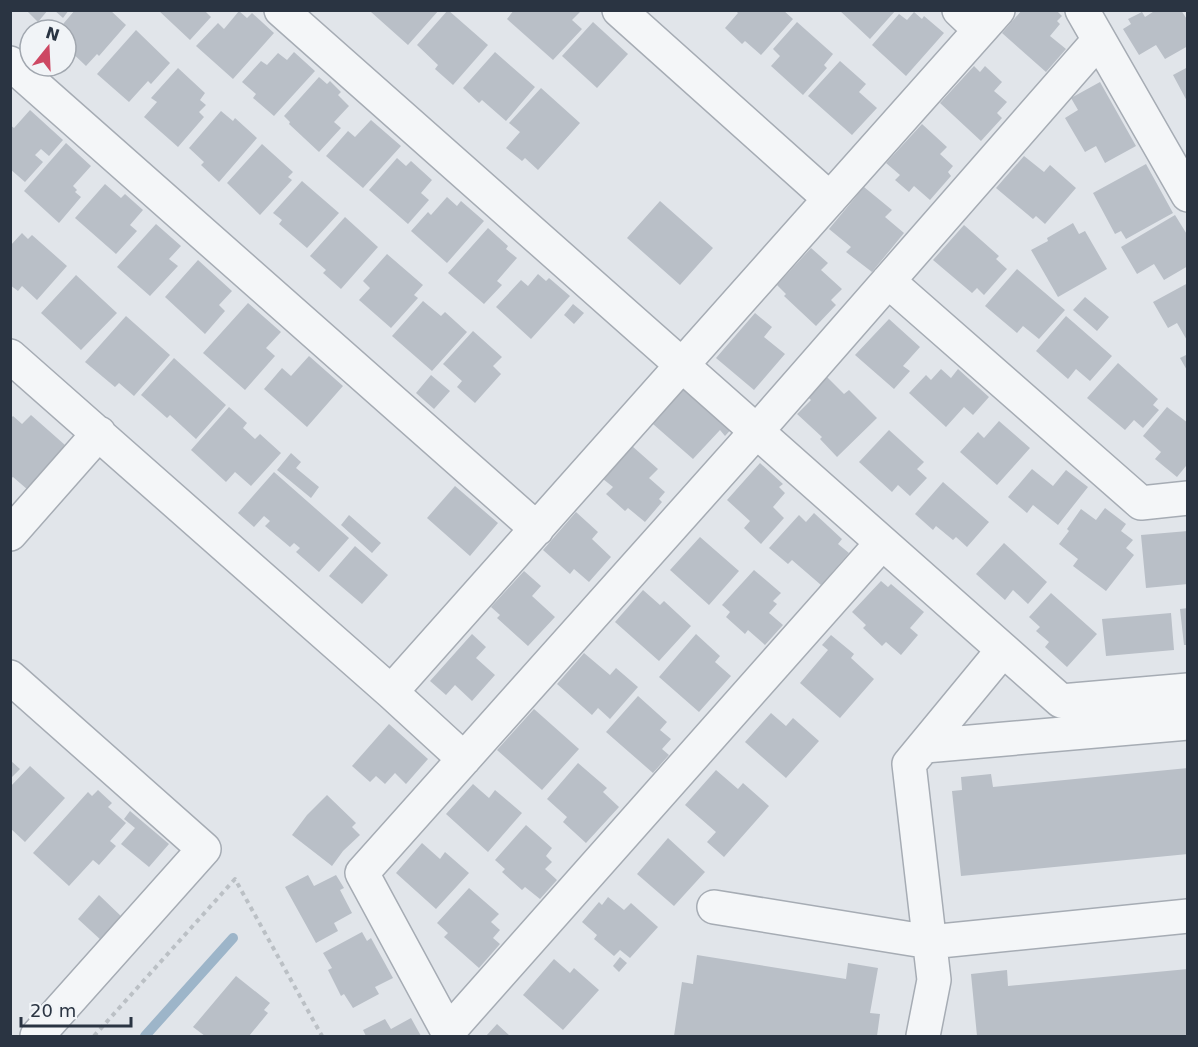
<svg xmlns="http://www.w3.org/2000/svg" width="1198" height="1047" font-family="'DejaVu Sans',sans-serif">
<rect width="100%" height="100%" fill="#e1e5ea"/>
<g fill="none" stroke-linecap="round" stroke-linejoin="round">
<path stroke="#9db5c9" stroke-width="10" d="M145 1036 233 938"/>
</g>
<path fill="#b9bfc7" d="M26 10H48L38 22Z
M54 10H69L63 18Z
M75 10H110L126 25 99 56 97 54 86 66 66 47V30H58Z
M158 10H204L211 17 190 40Z
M373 10H439L408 45 371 12Z
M448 10 488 45 453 85 435 69 438 65 417 45Z
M514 10H578L580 12 572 20 582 29 553 60 507 19Z
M735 10H783L793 19 761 55 745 41 742 44 725 28 738 13Z
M839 10H896L870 39Z
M1022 10H1056L1062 16 1057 21 1060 24 1050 36 1066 49 1046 72 1002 33Z
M1156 10H1181L1188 21V46L1165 59 1156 45 1139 55 1123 29 1131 24 1128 19 1142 12 1145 17Z
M239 11 247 18 252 13 274 33 233 79 196 46 218 23 224 29Z
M914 12 922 19 924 16 944 33 906 76 872 45 899 14 907 20Z
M593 22 628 54 597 88 562 56Z
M797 22 833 54 824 65 827 68 803 95 771 66 780 56 773 49Z
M136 30 170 63 151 84 148 81 129 102 97 74Z
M294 52 315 71 274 116 253 98 256 94 242 82 261 61 267 65 278 53 287 60Z
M495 52 535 87 506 121 482 100 479 103 463 88Z
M840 61 866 84 859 92 877 108 852 135 808 96Z
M974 66 980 72 985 66 1002 82 994 91 1007 102 997 113 1002 118 981 141 940 103Z
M1188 67V103L1173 75Z
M178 68 205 93 200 100 206 105 199 112 204 117 178 147 144 117 157 102 151 98Z
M319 77 327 84 330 81 341 92 338 95 349 106 334 122 341 128 319 152 289 124 290 122 284 116Z
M1100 82 1136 146 1105 163 1096 146 1085 152 1065 118 1078 110 1071 98Z
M541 88 580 123 538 170 525 158 522 161 506 148 520 132 509 123Z
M30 110 63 140 49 156 41 149 35 155 43 162 25 182 10 169V125L14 128Z
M221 111 233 121 235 118 257 138 219 182 201 165 204 162 189 148Z
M371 120 401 146 363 188 326 156 348 131 355 137Z
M922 124 947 147 940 154 953 166 948 172 951 176 930 200 914 186 909 192 895 180 900 175 886 163Z
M66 143 91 166 73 186 77 190 75 192 81 197 59 223 24 191Z
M262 144 293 172 288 177 292 180 260 215 227 183Z
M1024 156 1044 172 1050 165 1076 188 1045 224 1036 216 1033 219 996 188Z
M397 158 406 166 411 161 432 180 421 193 429 200 408 224 369 190Z
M1146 164 1173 213 1126 239 1121 231 1115 234 1093 193Z
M302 181 339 213 307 248 279 224 282 220 273 213Z
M105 184 121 198 125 194 143 210 130 225 137 231 116 254 75 218Z
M864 187 892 210 885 217 904 233 872 272 846 252 851 247 829 229Z
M447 197 457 206 461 201 484 221 447 263 411 231 428 212 431 215Z
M660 201 713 248 680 285 627 238Z
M1175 215 1188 236V266L1164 280 1154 264 1137 274 1121 247Z
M345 217 378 247 341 289 323 273 326 270 310 256Z
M1073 223 1079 234 1085 231 1107 269 1058 297 1031 250 1048 241 1047 238Z
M156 224 181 246 169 259 178 266 150 296 117 267Z
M964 225 999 256 996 259 1007 269 984 295 977 288 972 293 933 260Z
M488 228 508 246 506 249 517 258 497 281 502 285 484 304 448 273Z
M22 233 28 239 32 235 67 266 37 300 22 286 18 291 10 285V246Z
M811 248 828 263 821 270 842 289 831 300 836 305 816 326 784 296 786 294 777 285Z
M387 254 423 285 414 295 418 298 391 328 359 300 370 288 363 281Z
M198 260 232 291 219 305 225 311 205 334 165 297Z
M1017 269 1065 310 1039 339 1023 326 1017 333 985 306Z
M538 274 546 281 549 278 570 296 531 339 496 307 521 280 528 286Z
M76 275 117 313 81 350 41 313Z
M1188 283V342L1177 323 1168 328 1153 302Z
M1085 297 1109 317 1097 331 1073 310Z
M423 301 441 316 445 312 467 332 432 371 392 336Z
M248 303 281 332 266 348 275 356 245 390 203 353Z
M573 304 584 313 574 324 564 315Z
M755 313 772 327 764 337 785 354 754 390 716 358Z
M126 316 170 355 134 396 119 383 115 387 85 362Z
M1066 316 1112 356 1090 381 1076 369 1068 379 1036 351Z
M889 319 920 347 903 366 910 371 894 389 855 355Z
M473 331 502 357 493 366 501 374 475 403 457 387 462 381 443 364Z
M1188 354V372L1180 358Z
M309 356 343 386 307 427 264 389 282 368 291 376Z
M174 358 226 405 196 439 170 415 167 418 141 395Z
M1118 363 1158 399 1153 405 1159 410 1143 428 1134 420 1125 430 1087 398Z
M941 369 951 378 958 369 989 397 973 415 964 407 946 427 909 393 926 375 931 380Z
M431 375 450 391 434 409 416 393Z
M827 377 844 394 849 390 877 418 837 457 820 439 822 437 797 414 811 400 808 397Z
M683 389 692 397 695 393 735 425 725 436 720 430 693 459 653 424Z
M229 407 247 423 243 428 255 439 260 434 281 453 251 486 235 472 226 482 191 450Z
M1167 407 1188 423V468L1186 466 1177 477 1155 459 1161 452 1143 436Z
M31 415 65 445 28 490 13 477 10 479V419L13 416 22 424Z
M999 421 1030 448 997 485 960 452 978 432 984 438Z
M889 430 924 462 917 469 927 478 910 496 898 485 892 492 859 462Z
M632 446 658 469 649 478 665 492 659 499 662 502 645 522 628 508 625 511 606 494 613 487 603 479Z
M291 453 301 462 296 468 319 487 311 498 277 470Z
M760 463 783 484 779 487 785 493 773 507 784 518 761 544 744 528 750 521 727 500Z
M1032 469 1053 486 1066 470 1088 487 1058 525 1033 505 1027 513 1008 497Z
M274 472 349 538 319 572 296 552 300 548 294 543 290 547 265 526 270 521 264 516 254 527 238 513Z
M943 482 989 522 967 547 956 537 953 540 936 526 933 530 915 514Z
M455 486 498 523 470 556 427 518Z
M1105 508 1126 524 1121 531 1133 540 1126 548 1134 555 1106 591 1073 566 1078 559 1059 544 1069 531 1067 529 1081 509 1096 520Z
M576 512 598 532 592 539 611 557 589 582 574 569 570 574 543 550Z
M814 513 842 539 838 544 849 553 821 585 792 560 788 564 769 548 799 515 806 522Z
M349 515 381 543 372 553 341 525Z
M1188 531V584L1146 588 1141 535Z
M700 537 739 571 709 605 670 570Z
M1004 543 1047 582 1028 604 1013 590 1005 600 976 574Z
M355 546 388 575 362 604 329 576Z
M754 570 781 593 773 601 777 604 769 613 783 625 765 645 748 630 745 634 726 617 730 612 722 605Z
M524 571 541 586 532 596 555 617 528 646 497 618 500 615 491 607Z
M881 581 888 587 891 584 924 612 910 628 918 635 901 655 886 642 882 646 863 628 866 625 852 612Z
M643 590 660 605 664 601 691 626 659 661 615 622Z
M1051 593 1097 634 1067 667 1045 647 1049 642 1036 631 1040 627 1029 617Z
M1188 608V645H1184L1180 609Z
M1171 613 1174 650 1106 656 1102 619Z
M472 634 486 647 476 658 495 675 472 701 455 685 446 695 430 681Z
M696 634 720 656 715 662 731 676 699 712 659 677Z
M831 635 854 654 851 658 874 679 840 718 800 683 828 650 822 645Z
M584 653 610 675 616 668 638 687 610 719 598 708 592 715 557 684Z
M638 696 667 722 660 730 671 739 662 749 669 755 653 773 606 732Z
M534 709 579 749 542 790 497 750Z
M771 713 786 726 793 718 819 741 786 778 745 742Z
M389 724 428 759 406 784 395 773 385 784 376 776 370 782 352 766Z
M10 760 20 769 10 779Z
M578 763 607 788 603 792 619 807 586 843 563 822 567 817 547 799Z
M30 766 65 798 25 842 10 828V787Z
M1188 768V854L961 876 952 791 962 790 961 777 991 774 993 787Z
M716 770 738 789 743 783 769 806 724 857 707 842 716 832 685 805Z
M473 784 489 798 495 790 522 813 488 852 446 814Z
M98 790 112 803 108 807 126 823 110 841 116 846 99 865 93 860 69 886 33 853 88 792 92 796Z
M327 795 356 823 352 827 360 835 343 851 332 866 292 835 307 815Z
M130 811 169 844 149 867 121 844 135 828 124 819Z
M526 825 552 848 546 856 552 862 545 869 557 880 540 899 525 887 522 890 502 872 505 869 495 860Z
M668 838 705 872 674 906 637 874Z
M422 843 440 859 445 852 469 873 436 909 396 873Z
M308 875 314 886 336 875 344 888 340 890 352 913 334 923 338 931 316 943 285 887Z
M469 888 499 914 491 922 500 930 493 938 500 944 479 968 444 937 448 933 437 923Z
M99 895 123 918 102 941 78 919Z
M608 897 624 910 631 903 658 927 630 958 620 950 614 956 594 939 597 935 582 922 599 902 602 905Z
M362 932 367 941 371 938 393 978 375 987 379 994 353 1008 344 994 341 996 328 970 332 968 323 953Z
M697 955 846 979 848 963 878 968 870 1013 880 1014 877 1036H674L682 982 693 984Z
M620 957 627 963 619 972 613 966Z
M554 959 570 973 574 968 599 990 563 1030 523 995Z
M1188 969V1036H977L971 974 1007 970 1008 986Z
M236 976 270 1003 264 1010 268 1013 249 1036H205L193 1027Z
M411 1018 421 1036H366L363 1030 385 1019 391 1029Z
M497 1024 510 1036H486Z"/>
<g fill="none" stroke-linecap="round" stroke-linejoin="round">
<defs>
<path id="minor" d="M281 10 1061 701 1188 690
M619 10 830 199
M959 10 980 30
M1082 10 1188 195
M10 63 537 529
M888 281 1141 503 1188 498
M10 356 391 692 998 10
M10 534 99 433
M882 543 448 1032 362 873 756 432 1099 40
M10 677 204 849 37 1036
M391 692 464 759
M925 746 1188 723
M714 907 930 942 1188 916
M923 1036 934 980 909 764 1003 650"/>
</defs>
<use href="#minor" stroke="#a6acb4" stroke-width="36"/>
<path stroke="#bbc0c5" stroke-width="4" stroke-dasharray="4.5 4.5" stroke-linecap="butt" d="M94 1036 235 879 322 1036"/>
<use href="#minor" stroke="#f4f6f8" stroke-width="33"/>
</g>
<rect width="1198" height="1047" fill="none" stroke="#2a3442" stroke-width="24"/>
<g transform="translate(48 48) rotate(18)"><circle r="28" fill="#f1f4f7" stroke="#a1a7af" stroke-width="1.5"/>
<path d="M0-4.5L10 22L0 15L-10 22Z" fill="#cd4863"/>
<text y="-9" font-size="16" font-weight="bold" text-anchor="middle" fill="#2a3442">N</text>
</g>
<path d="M21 1017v9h110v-9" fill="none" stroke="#2a3442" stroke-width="3"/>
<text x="30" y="1017" font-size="18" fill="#2a3442" stroke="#f1f4f7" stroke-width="4.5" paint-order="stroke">20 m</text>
</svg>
